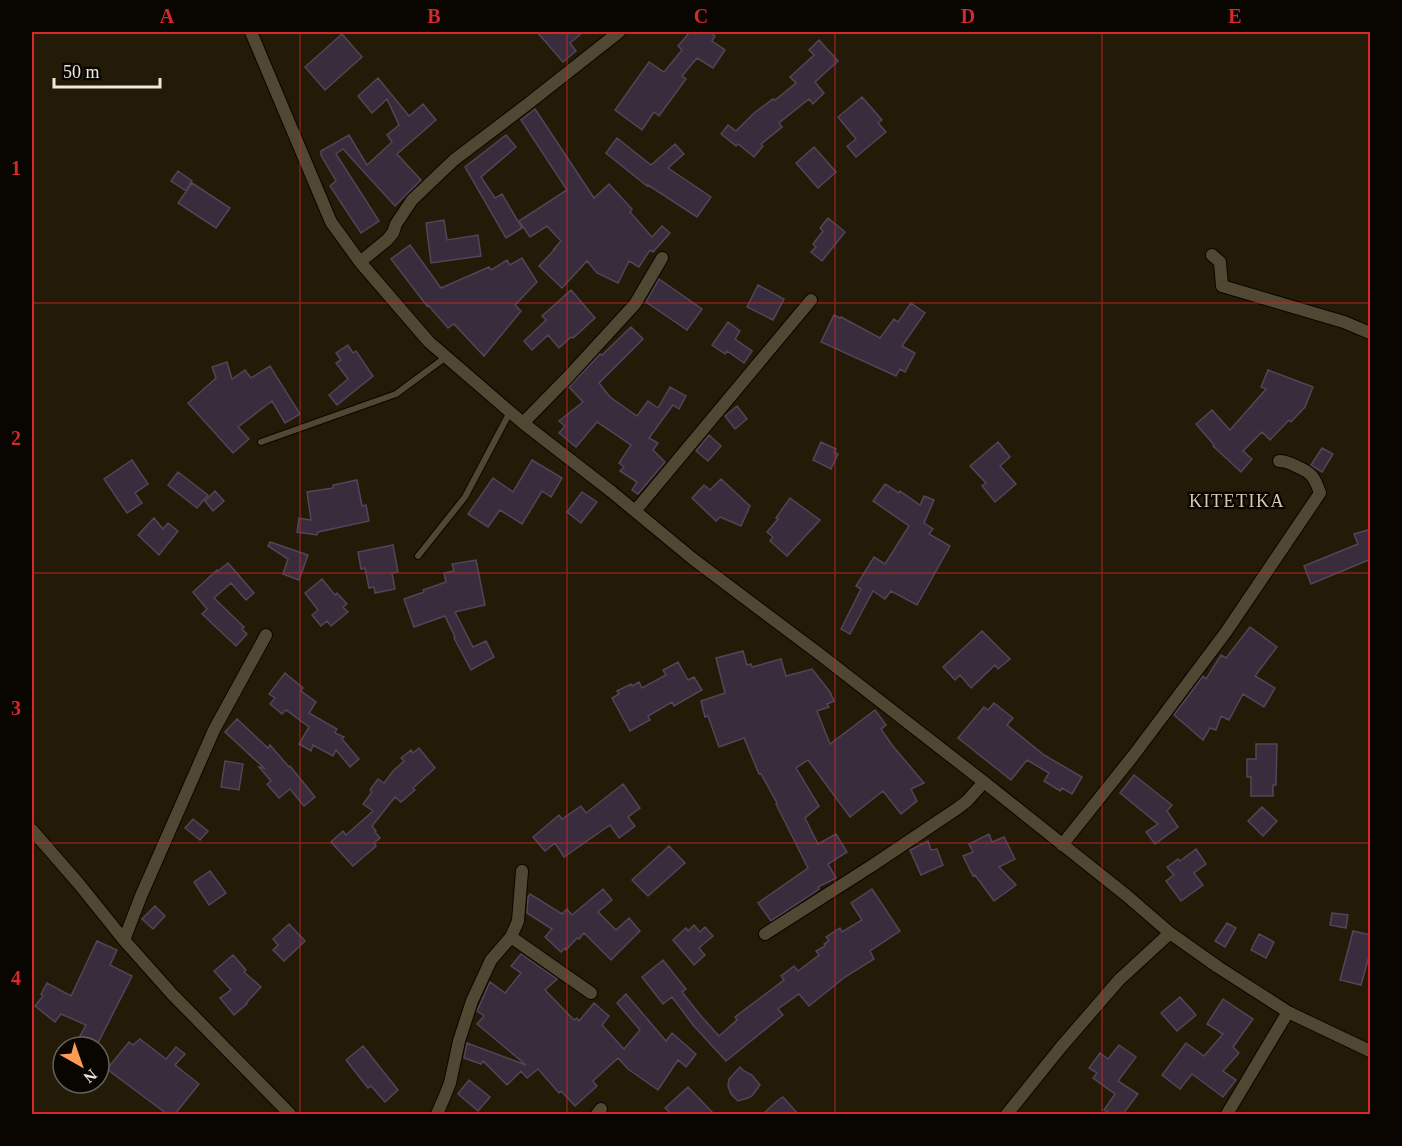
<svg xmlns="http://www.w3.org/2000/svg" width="1402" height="1146" font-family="'Times New Roman',serif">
<rect width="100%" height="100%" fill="#231a07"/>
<path fill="#392d3d" stroke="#534557" stroke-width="1.5" d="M537 32H583L570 43 576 51 563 62Z
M690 32H710L715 36 712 41 725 50 713 68 697 58 682 76 686 79 659 116 654 112 642 130 615 110 649 62 664 72 682 50 678 46Z
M342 34 362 57 325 90 305 67Z
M819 40 838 61 815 82 824 93 813 104 809 99 779 123 782 127 761 144 763 146 754 157 738 144 736 146 721 134 728 125 736 131 754 113 773 99 775 100 796 83 790 77 814 55 809 50Z
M378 78 409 116 423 104 436 120 397 154 421 180 395 206 343 149 336 154 379 221 361 233 330 186 336 181 321 155V151L349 135 367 165 392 142 387 135 399 125 387 99 372 113 358 96Z
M862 97 882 120 878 123 886 132 856 157 847 146 856 139 838 117Z
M535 109 594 198 609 184 632 209 630 212 652 237 662 226 670 233 653 252 650 250 639 267 629 261 618 283 597 273 587 261 562 288 539 266 555 249H554L561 241 547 226 530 237 519 221 567 190 521 120Z
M506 135 516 147 481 177 495 198 502 194 522 228 506 238 465 167Z
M617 138 651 165 675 144 684 154 668 168 711 197 697 217 648 185 647 186 606 153Z
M814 147 836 172 818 188 796 163Z
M178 171 192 181 186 191 171 181Z
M192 183 230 208 216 228 178 203Z
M828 218 845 232 822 261 811 252 816 247 813 244 823 231 820 228Z
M444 220 447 240 478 235 481 256 431 263 426 223Z
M410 245 441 288 489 267 491 270 507 260 510 265 522 258 537 282 515 305 521 311 484 356 454 324 448 328 428 305 427 306 391 259Z
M659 279 702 309 687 330 646 302Z
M758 285 784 299 773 320 747 307Z
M571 290 595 318 573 338 571 337 559 348 548 335 532 350 524 341 546 320 542 316Z
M911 303 925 313 902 346 915 353 905 372 900 369 896 376 821 342 834 315 840 318 841 317 880 338 894 319 898 322Z
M728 322 740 331 735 339 752 351 744 363 727 351 725 354 712 345Z
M631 327 643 339 599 383 610 397 637 416 648 401 658 408 670 387 686 396 679 409 673 405 649 438 658 443 653 450 665 462 638 494 632 490 637 482 620 471 624 467 619 463 631 445 597 422 576 447 559 433 565 426 559 421 583 402 569 387 600 354 602 355Z
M348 345 353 353 356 351 373 376 337 405 329 395 348 379 336 363 341 360 336 353Z
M227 362 232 379 245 370 251 378 270 366 300 414 285 423 272 401 238 427 249 439 233 453 188 403 216 378 212 367Z
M1268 370 1313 387 1305 407 1291 422 1289 420 1270 440 1262 432 1243 451 1252 459 1241 472 1213 446 1214 445 1196 424 1212 410 1230 430 1266 389 1261 387Z
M737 406 747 419 735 429 725 416Z
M709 435 721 446 708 461 696 451Z
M821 442 836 449 834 452 838 454 831 469 813 460Z
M998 442 1010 457 1000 466 1016 484 995 502 982 486 986 483 970 466Z
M1322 448 1333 454 1322 472 1311 465Z
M132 460 148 484 135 493 142 503 127 513 104 479Z
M532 460 562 478 551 497 542 491 522 524 500 510 488 527 468 514 493 478 513 492Z
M178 472 208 495 197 508 168 485Z
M721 479 750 506 741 526 720 517 716 521 692 498 704 485 710 490Z
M357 480 362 506 366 505 369 521 318 532 317 535 297 532 299 518 311 520 307 492 333 488V485Z
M885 484 899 493 900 491 920 505 924 496 934 500 924 523 933 529 929 534 950 546 917 605 891 591 885 599 873 591 850 634 841 629 861 589 856 586 874 557 885 564 909 526 873 501Z
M215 491 224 501 213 511 205 501Z
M582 492 597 502 581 523 567 512Z
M790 498 820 520 787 556 770 541 773 537 767 532 778 519 776 518Z
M154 518 163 529 168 523 178 531 159 555 138 535Z
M1371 529V559L1311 584 1304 566 1358 544 1354 534Z
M270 542 308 555 299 580 283 574 288 559 268 546Z
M393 545 398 572 392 573 395 589 375 593 374 587 369 588 365 568 361 569 358 552Z
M476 560 485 605 455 612 473 647 486 641 494 657 471 670 454 638 455 637 445 616 414 627 404 599 424 592 423 590 446 582 444 573 454 571 452 564Z
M228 563 254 593 246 600 231 583 214 598 244 627 242 629 247 634 236 646 202 614 207 609 193 592 217 570 218 571Z
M322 579 335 595 337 593 347 604 343 607 348 612 331 626 327 621 321 626 312 615 318 610 305 593Z
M1250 627 1277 647 1255 676 1275 688 1264 707 1243 694 1229 720 1221 716 1216 730 1210 728 1203 740 1174 715 1203 676 1206 679 1221 655 1226 658Z
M982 631 1010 659 998 669 995 665 971 688 960 675 955 680 943 667Z
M743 651 747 665 751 664 752 667 781 659 786 676 812 669 830 692 834 701 827 704 829 707 817 711 830 744 875 710 886 725 881 729 892 745 924 783 911 789 917 801 901 814 883 791 850 817 808 760 796 768 819 806 805 818 818 844 836 834 847 852 828 864 836 878 818 887 819 889 806 898 771 921 758 903 808 868 776 804 777 803 761 774H759L744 738 719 747 708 716 705 717 701 701 725 693 716 658Z
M678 662 688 680 694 677 702 690 674 706 672 702 648 716 650 720 630 731 612 698 619 694 617 691 631 684 632 686 639 682 642 688 666 675 663 670Z
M285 673 303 688 301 691 316 702 309 713 337 729 335 733 344 737 342 739 359 759 350 767 336 750 333 756 313 745 311 751 299 744 309 727 286 710 282 714 270 704 275 698 269 694Z
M994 703 1013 718 1007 725 1044 755 1082 777 1072 794 1062 788 1060 791 1044 781 1049 773 1027 760 1011 780 958 738 984 707 988 710Z
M237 719 268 748 270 745 289 767 290 766 315 797 304 806 290 789 279 798 267 784 271 781 259 767 264 768 225 732Z
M1256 744H1277L1276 785H1273V796H1251V777H1247V759H1256Z
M419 748 435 768 413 788 415 790 401 802 395 797 372 826 376 831 375 832 380 838 374 843 376 846 353 866 331 842 343 831 346 835 373 811 363 804 372 792 370 790 378 779 384 783 393 771 404 761 401 758 411 750 413 753Z
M225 761 243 764 239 790 221 787Z
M1134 775 1172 805 1167 811 1178 827 1155 844 1146 832 1158 824 1120 793Z
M623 784 640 808 628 817 635 826 619 838 610 825 564 857 555 843 545 851 533 837 559 815 562 819 581 806 586 813Z
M1262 807 1277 821 1263 836 1248 821Z
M193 819 208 831 200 840 185 828Z
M989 834 992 842 1004 837 1015 859 999 867 1016 885 994 901 975 875 973 876 963 856 973 852 969 844Z
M928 841 931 850 937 849 943 865 921 875 910 850Z
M669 846 685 863 648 896 632 880Z
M1196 849 1206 864 1194 873 1203 885 1181 901 1166 881 1174 875 1167 867 1178 859 1180 861Z
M210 871 226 893 209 905 194 882Z
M603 889 612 900 598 912 616 930 629 918 640 931 611 960 584 933 579 939 577 938 566 950 565 948 561 952 545 937 552 929 527 913 528 897 530 894 562 914 567 909 572 915Z
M872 889 900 931 870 951 874 959 845 977 809 1006 799 994 778 1009 783 1015 726 1061 693 1025 672 997 663 1004 642 977 663 960 686 989 682 992 701 1016 719 1036 737 1020 735 1017 784 980 781 976 794 966 798 971 819 955 816 951 825 946 824 944 829 941 826 937 840 928 842 932 862 920 851 903Z
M155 906 165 916 153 929 142 919Z
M1332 913 1348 915 1346 928 1330 925Z
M1227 923 1236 928 1225 947 1215 941Z
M289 924 305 941 284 961 273 950 278 945 273 939Z
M694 925 700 932 705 927 713 936 699 948 705 955 694 965 673 940 686 928 688 931Z
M1353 931 1371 935V949L1361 985 1340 980Z
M1259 934 1274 942 1266 958 1251 950Z
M97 941 117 950 110 965 132 976 96 1047H74L86 1025 61 1014 55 1022 35 1006 43 996 41 994 47 983 71 996Z
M521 954 557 979 545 990 574 1020 577 1018 579 1021 594 1003 609 1016 602 1025 624 1049 640 1030 617 1003 626 994 666 1041 672 1033 696 1054 686 1067 678 1060 658 1090 628 1069 618 1058 593 1081 597 1086 575 1106 561 1091 559 1093 538 1069 527 1078 521 1071 507 1085 483 1061 481 1064 464 1058 467 1043 526 1065 477 1024 484 1016 477 1011 490 982 505 993 521 973 511 966Z
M233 955 246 970 244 972 261 987 246 1003 247 1004 234 1015 220 998 231 990 214 971Z
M1180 997 1196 1015 1177 1031 1161 1013Z
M1223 999 1253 1019 1233 1047 1239 1053 1223 1071 1236 1080 1223 1097 1192 1074 1180 1089 1162 1075 1186 1043 1204 1056 1223 1034 1207 1024Z
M140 1039 166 1059 176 1047 185 1054 175 1065 199 1084 175 1114H167L107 1069 129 1042 133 1045Z
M1119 1045 1136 1057 1118 1081 1138 1094 1123 1114H1111L1104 1110 1115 1094 1093 1078 1097 1073 1089 1068 1100 1053 1108 1059Z
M363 1046 398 1090 385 1102 371 1086 368 1088 346 1060Z
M740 1067 744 1071 752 1075 760 1085 752 1096 748 1098 738 1101 731 1094 728 1086 729 1079Z
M469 1080 490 1097 478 1111 458 1094Z
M688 1087 714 1114H671L665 1108Z
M783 1097 798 1114H763L777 1101Z"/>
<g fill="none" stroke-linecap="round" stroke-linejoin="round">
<defs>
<path id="service" d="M261 442 396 394 446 357
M418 556 465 497 510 412"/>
<path id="minor" d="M251 32 331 222 360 262 429 342 523 423 612 492 693 559 822 656 984 782 1126 895 1170 933 1218 967 1288 1012 1370 1051
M1212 255 1220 262 1222 286 1344 322 1370 333
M360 262 387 240 393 233 396 224 412 200 454 160 529 103 619 32
M523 423 569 376 635 304 662 258
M635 511 811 300
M32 830 79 884 124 940 172 994 290 1114
M1062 845 1133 756 1226 632 1320 493C1315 478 1312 473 1298 467 1292 464 1287 461 1279 461
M765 934 873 865 958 808 967 801 984 782
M511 937 591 993
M124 940 141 896 214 730 266 635
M437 1114 444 1098 450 1083 459 1041 472 1001 491 960 511 937 518 921 522 871
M597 1114 601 1109
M1007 1114 1061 1047 1119 980 1170 933
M1227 1114 1288 1012"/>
</defs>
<use href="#service" stroke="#0c0500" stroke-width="8"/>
<use href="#minor" stroke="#0c0500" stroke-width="14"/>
<use href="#service" stroke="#514833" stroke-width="6"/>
<use href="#minor" stroke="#514833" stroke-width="12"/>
</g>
<path fill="none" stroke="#d62828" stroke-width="1.5" stroke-opacity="0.55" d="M300 32V1114M567 32V1114M835 32V1114M1102 32V1114M32 303H1370M32 573H1370M32 843H1370"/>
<g text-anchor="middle" stroke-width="4.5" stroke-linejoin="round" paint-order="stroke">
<g font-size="18" letter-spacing="1.5" fill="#d5c9b2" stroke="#090602">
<text x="1237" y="507">KITETIKA</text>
</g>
</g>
<rect width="1402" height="1146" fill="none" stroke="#090602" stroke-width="66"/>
<g transform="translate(81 1065) rotate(140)"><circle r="28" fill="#090602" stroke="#65615a" stroke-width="1.5"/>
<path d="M0-4.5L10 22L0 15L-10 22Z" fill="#fe9c57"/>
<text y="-9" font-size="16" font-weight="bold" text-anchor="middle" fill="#efe9dd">N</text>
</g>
<path d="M54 78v9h106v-9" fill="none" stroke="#efe9dd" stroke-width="3"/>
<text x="63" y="78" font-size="18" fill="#efe9dd" stroke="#090602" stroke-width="4.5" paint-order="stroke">50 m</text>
<rect x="33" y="33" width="1336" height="1080" fill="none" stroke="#d62828" stroke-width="2"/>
<g font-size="20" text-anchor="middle" font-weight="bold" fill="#d62828">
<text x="167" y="23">A</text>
<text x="434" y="23">B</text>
<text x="701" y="23">C</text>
<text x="968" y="23">D</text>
<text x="1235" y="23">E</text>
<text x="16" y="175">1</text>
<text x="16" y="445">2</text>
<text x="16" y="715">3</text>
<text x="16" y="985">4</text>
</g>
</svg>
